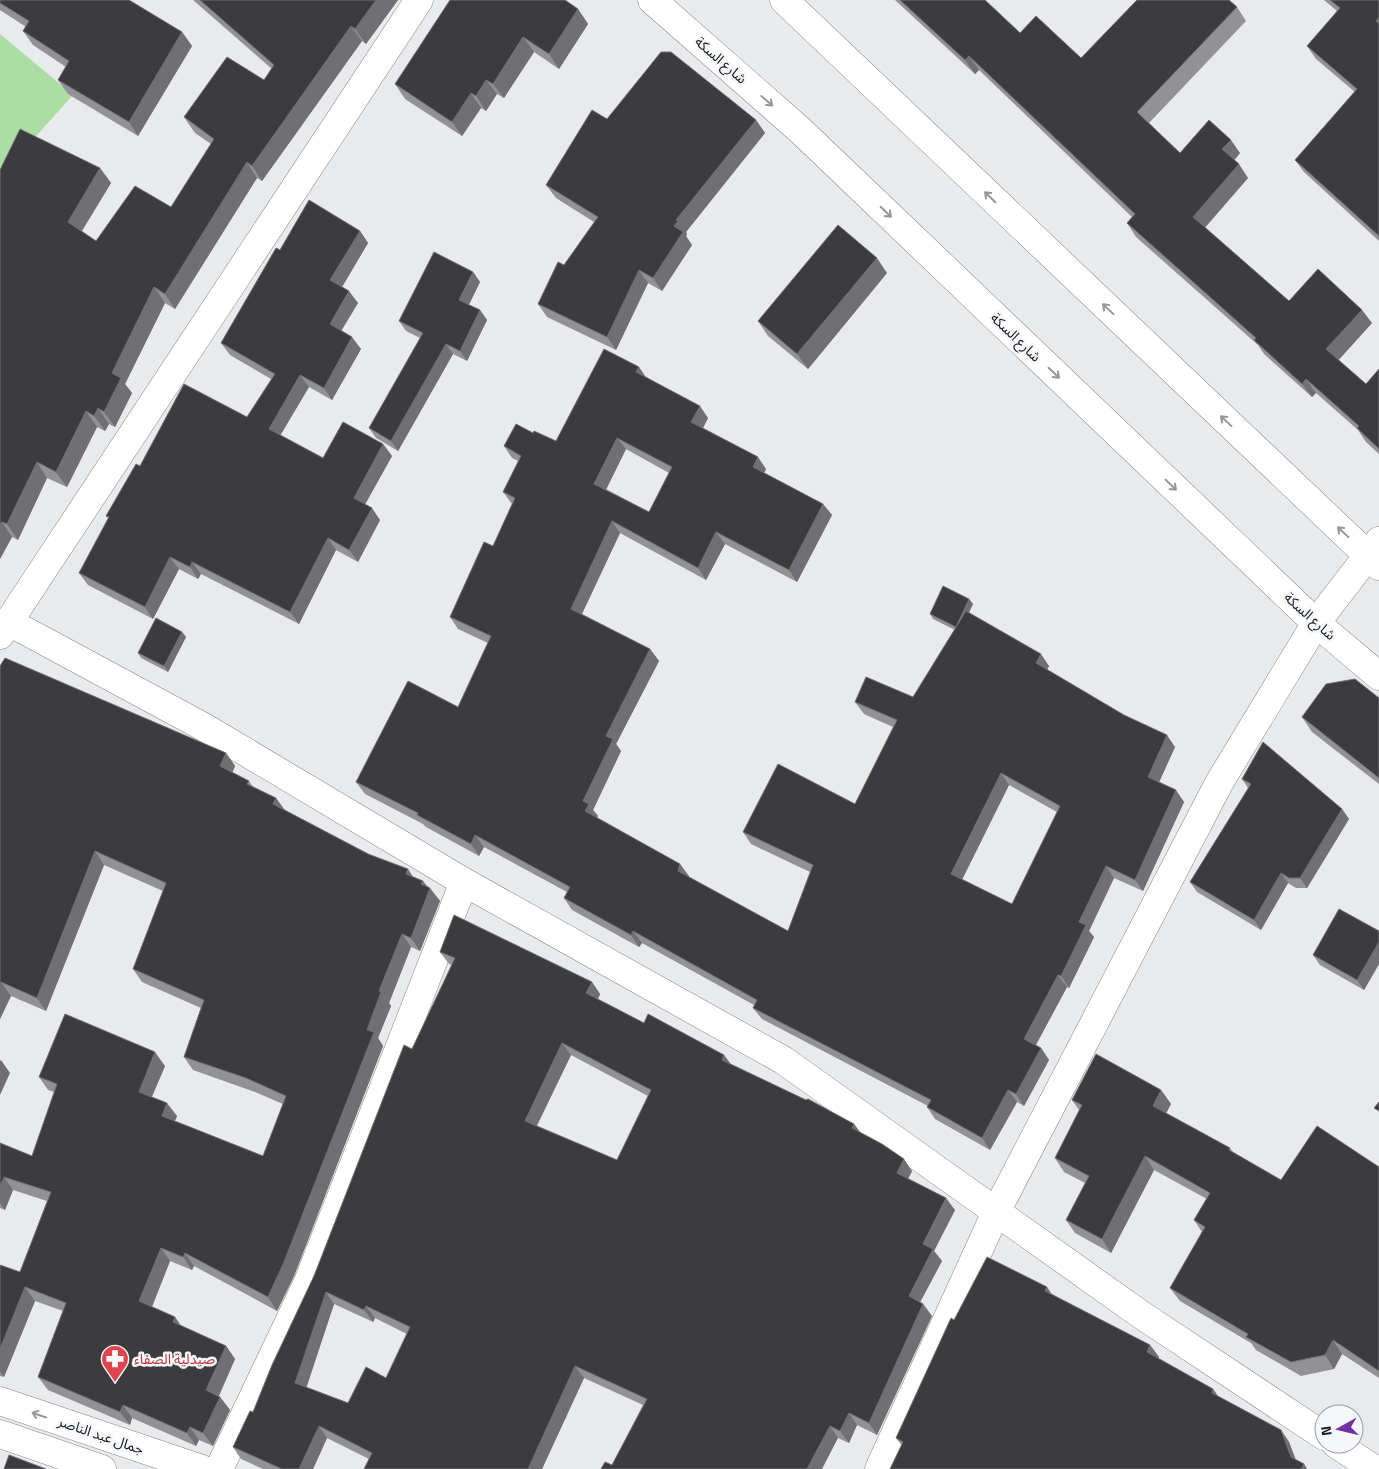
<svg xmlns="http://www.w3.org/2000/svg" width="1379" height="1469" font-family="'Titillium Web','Noto Sans Arabic',sans-serif">
<rect width="100%" height="100%" fill="#e8eaec"/>
<path fill="#acdda5" d="M0 34 73 95 0 176Z"/>
<g fill="none" stroke-linecap="round" stroke-linejoin="round">
<defs>
<path id="minor" d="M9 622 202 726 464 882 783 1060 1140 1314 1324 1436
M0 635 419 0
M1336 1444 1374 1469
M219 1469 308 1282 464 882
M879 1469 997 1210 1219 783 1316 623 1379 541"/>
<path id="tertiary" d="M0 1401 202 1469
M0 1434 102 1469"/>
<path id="secondary" d="M652 0 801 131 1316 623 1379 676
M784 0 1379 566"/>
</defs>
<use href="#minor" stroke="#858789" stroke-width="29"/>
<use href="#tertiary" stroke="#858789" stroke-width="29"/>
<use href="#secondary" stroke="#858789" stroke-width="29"/>
<use href="#minor" stroke="#fff" stroke-width="28"/>
<use href="#tertiary" stroke="#fff" stroke-width="28"/>
<use href="#secondary" stroke="#fff" stroke-width="28"/>
</g>
<path fill="#929294" fill-rule="evenodd" d="M0 0 182 32 192 46 138 136 68 94 58 80 66 67 33 45 23 31 26 27 0 10Z
M193 0H398L366 44 362 41 262 181 257 178 175 309 165 303 125 384 132 393 115 427 109 424 105 431 97 427 67 487 47 478 18 540 12 537 0 559V170L100 168 111 183 82 231 96 241 171 207 211 144 195 133 184 117 264 80 272 69Z
M895 0H985L1020 33 1081 58 1237 7 1246 21 1149 123 1180 153H1240L1234 160 1248 178 1205 227 1289 301 1372 323 1338 360 1366 384 1379 369V454L1366 442 1358 430 1316 393 1312 397 1264 354 1258 345 1136 237 1127 223 1132 217 979 70 975 74Z
M1324 0H1379V241L1304 172 1295 160 1355 92 1316 59 1307 46 1337 11Z
M578 9 588 24 559 69 534 52 504 98 497 94 486 111 481 108 462 136 405 99 395 84Z
M607 119 756 120 765 133 686 232 687 234 686 236 692 245 662 291 648 283 616 350 547 317 538 304 564 265 594 222 556 198 546 185Z
M360 231 368 243 342 287 358 303 341 331 361 349 332 400 309 387 280 435 323 458 383 444 392 456 365 504 380 520 358 562 336 550 299 624 201 574 198 579 179 569 153 619 88 585 79 573 108 518 106 516 140 466 247 417 271 379 230 355 221 343 280 250Z
M473 272 480 282 469 305 480 310 487 320 467 361 453 354 398 451 376 438 369 428 420 338 406 331 399 321Z
M887 273 808 369 768 336 758 321Z
M639 367 645 376 708 418 703 428 766 469 764 473 823 504 832 515 797 582 725 544 706 580 620 533 582 614 650 649 659 661 616 744 621 751 593 810 598 816 597 818 689 876 688 877 788 931 810 872 751 844 743 832 855 804 893 727 864 714 855 702 913 697 955 630 933 619 930 614 969 599 973 604 969 613 1049 666 1047 670 1175 747 1159 782 1184 802 1143 891 1114 878 1089 931 1094 937 1069 988 1067 987 1036 1045 1041 1048 1049 1060 1024 1106 1017 1102 990 1150 935 1119 927 1107 928 1106 762 1019 753 1008 754 1005 642 943 639 947 572 910 564 898 567 892 484 847 479 856 426 827 423 824 365 794 356 782 458 707 488 643 458 629 450 617 493 546 512 504 503 492 518 461 512 458 504 446 533 433 556 441ZM626 449 669 473 649 512 606 489ZM1009 785 1057 812 1012 904 962 879Z
M182 632 186 637 168 672 141 658 138 653Z
M0 666 226 753 235 766 232 773 249 781 253 787 276 798 285 810 413 877 423 881 440 901 420 951 411 947 389 1003 391 1006 378 1038 383 1046 294 1276 277 1311 194 1266 192 1270 170 1261 152 1307 175 1317 180 1325 226 1346 235 1359 219 1396 220 1397 230 1410 213 1446 199 1440 196 1446 132 1418 130 1425 48 1390 38 1377 63 1311 35 1301 4 1377 0 1376V1265L20 1272 47 1201 13 1190 5 1210 0 1208V1143L32 1156 54 1092 48 1090 39 1077 165 1066 152 1097 177 1116 175 1121 263 1156 283 1104 255 1092 193 1070 184 1057 201 1008 142 982 133 969 163 891 104 865 46 1011 11 996 0 1019Z
M1379 698V784L1312 732 1302 717Z
M1242 779 1342 809 1349 819 1307 888H1296L1288 883 1261 930 1197 892 1190 882 1248 788Z
M1379 931V964L1364 990 1320 965 1313 955Z
M440 952 592 982 600 994 598 999 644 1023 724 1055 731 1065 854 1124 860 1132 912 1171 908 1179 955 1210 934 1251 942 1261 920 1302 923 1304 932 1316 877 1435 857 1425 849 1443 838 1438 612 1465 643 1405 584 1378 542 1469H364L369 1459 327 1438 313 1469H263L241 1459 233 1447 253 1412 314 1276 412 1049 452 965 449 964ZM571 1055 648 1096 617 1160 537 1126ZM334 1304 373 1322 375 1318 407 1334 386 1378 348 1403 306 1387Z
M1161 1090 1171 1104 1166 1113 1230 1148 1233 1152 1281 1180 1379 1167V1378L1342 1354 1334 1369 1301 1376 1256 1350 1251 1343 1180 1301 1170 1288 1202 1232 1194 1220 1207 1199 1154 1170 1111 1253 1075 1233 1066 1220 1085 1183 1064 1172 1055 1158 1079 1110 1072 1100Z
M1052 1294 1150 1345 1159 1357 1158 1358 1213 1389 1218 1396 1281 1430 1289 1442 1296 1460 1304 1464 1307 1469H890L902 1446 896 1438 954 1320Z"/>
<path fill="#707072" d="M376 0H398L366 44 355 29Z
M578 9 588 24 559 69 549 54Z
M1379 17V26L1376 21Z
M351 26 362 41 262 181 252 166Z
M182 32 192 46 138 136 129 122Z
M523 37 534 52 504 98 493 84Z
M969 56 979 70 975 74 965 60Z
M486 80 497 94 486 111 476 96Z
M471 93 481 108 462 136 452 122Z
M756 120 765 133 686 232 687 234 686 236 692 245 662 291 653 278 676 220Z
M1231 140 1240 153 1232 163 1222 149Z
M247 162 257 178 175 309 165 294Z
M1239 164 1248 178 1203 230 1193 217Z
M100 168 111 183 78 237 68 222Z
M360 231 368 243 339 292 330 280Z
M877 258 887 273 808 369 797 354Z
M639 270 648 283 616 350 607 337Z
M473 272 480 282 466 310 459 300Z
M154 287 165 303 125 384 132 393 115 427 104 412 112 373Z
M349 291 358 303 338 336 330 324Z
M480 310 487 320 467 361 460 351Z
M1362 310 1372 323 1336 363 1326 349Z
M352 337 361 349 332 400 324 388Z
M446 344 453 354 398 451 391 441Z
M639 367 647 379 636 372Z
M300 375 309 387 277 441 269 429Z
M1306 379 1316 393 1312 397 1302 384Z
M700 406 708 418 700 434 691 422Z
M98 408 109 424 105 431 94 416Z
M86 411 97 427 67 487 56 472Z
M617 438 626 449 603 496 594 484Z
M383 444 392 456 362 510 354 498Z
M758 457 766 469 761 479 753 467Z
M37 462 47 478 18 540 7 524Z
M823 504 832 515 797 582 789 570Z
M372 508 380 520 358 562 349 550Z
M612 521 620 533 579 620 571 609Z
M2 522 12 537 0 559V524Z
M716 532 725 544 706 580 698 568Z
M328 538 336 550 299 624 290 612Z
M170 557 179 569 153 619 145 607Z
M192 562 201 574 198 579 190 567Z
M969 599 973 604 959 632 956 627Z
M182 632 186 637 168 672 164 666Z
M650 649 659 661 616 744 621 751 593 810 598 816 594 823 585 811 583 801 606 736Z
M1041 654 1049 666 1044 675 1036 663Z
M1167 735 1175 747 1156 789 1148 777Z
M226 753 235 766 229 780 220 766Z
M1001 773 1009 785 959 886 951 874Z
M1176 790 1184 802 1143 891 1135 880Z
M276 798 285 811 273 804Z
M1342 809 1349 819 1307 888 1300 878Z
M475 835 484 847 479 856 471 844Z
M95 851 104 865 46 1011 37 998Z
M680 864 689 876 686 883 678 871Z
M1106 866 1114 878 1089 931 1094 937 1069 988 1061 976 1079 922Z
M408 869 417 883 406 874Z
M1281 873 1288 883 1261 930 1254 920Z
M423 881 429 891 430 888 440 901 420 951 411 938Z
M633 931 642 943 639 947 631 935Z
M402 934 411 947 389 1003 391 1006 378 1038 383 1046 294 1276 277 1311 268 1297 367 1030 379 991Z
M1379 942V964L1364 990 1357 980Z
M1058 975 1067 987 1033 1050 1024 1039Z
M1 982 11 996 0 1019V985Z
M592 982 600 994 595 1006 586 993Z
M562 1043 571 1055 533 1133 525 1121Z
M1041 1048 1049 1060 1024 1106 1016 1094Z
M155 1052 165 1066 148 1105 139 1092Z
M724 1055 733 1067 722 1060Z
M1 1060 10 1073 0 1095V1061Z
M1008 1090 1017 1102 990 1150 982 1138Z
M1161 1090 1171 1104 1163 1119 1153 1106Z
M167 1103 177 1116 171 1129 162 1116Z
M854 1124 863 1136 852 1128Z
M1145 1156 1154 1170 1111 1253 1102 1239Z
M904 1159 912 1171 905 1185 897 1173Z
M4 1177 13 1190 5 1210 0 1203V1186Z
M946 1198 955 1210 934 1251 942 1261 917 1308 909 1296 923 1244Z
M161 1248 170 1261 149 1314 139 1301Z
M185 1253 194 1266 192 1270 183 1257Z
M25 1287 35 1301 4 1377 0 1372V1349Z
M1047 1287 1055 1299 1045 1291Z
M326 1292 334 1304 304 1395 295 1383Z
M923 1304 932 1316 877 1435 869 1423Z
M366 1306 375 1318 373 1322 364 1310Z
M175 1317 184 1330 173 1322Z
M1333 1340 1342 1354 1334 1369 1325 1355Z
M1150 1345 1159 1357 1155 1364 1147 1352Z
M226 1346 235 1359 215 1404 206 1390Z
M575 1366 584 1378 542 1469H528Z
M1213 1389 1222 1402 1212 1393Z
M220 1397 230 1410 213 1446 203 1433Z
M123 1405 132 1418 130 1425 120 1412Z
M849 1413 857 1425 849 1443 840 1431Z
M319 1426 327 1438 313 1469H299Z
M830 1426 838 1438 822 1469H807Z
M190 1427 199 1440 196 1446 187 1433Z
M1281 1430 1289 1442 1299 1469 1291 1457Z
M1304 1464 1307 1469H1301Z"/>
<path fill="#3c3b3d" stroke="#707072" fill-rule="evenodd" d="M0 0H129L182 32 129 122 58 80 69 61 23 31 29 21 0 3Z
M200 0H376L355 29 351 26 252 166 247 162 165 294 154 287 112 373 121 378 104 412 98 408 94 416 86 411 56 472 37 462 7 524 2 522 0 524V170L20 129 100 168 68 222 96 241 135 186 171 207 214 139 184 117 227 57 264 80 274 65Z
M450 0H565L578 9 549 54 523 37 493 84 486 80 476 96 471 93 452 122 395 84Z
M900 0H985L1020 33 1036 16 1081 58 1137 0H1229L1237 7 1137 112 1180 153 1209 120 1231 140 1222 149 1239 164 1193 217 1289 301 1318 269 1362 310 1326 349 1366 384 1379 369V449L1357 428 1359 426 1306 379 1302 384 1254 340 1256 338 1127 223 1135 214 969 56 965 60Z
M1330 0H1379V17L1376 21 1379 24V236L1295 160 1357 89 1307 46 1340 8Z
M661 52H671L756 120 676 220 678 221 674 226 683 232 653 278 639 270 607 337 538 304 558 262 564 265 598 217 546 185 592 110 607 119Z
M309 200 360 231 330 280 349 291 330 324 352 337 324 388 300 375 269 429 323 458 343 422 383 444 354 498 372 508 349 550 328 538 290 612 192 562 190 567 170 557 145 607 79 573 109 517 106 516 136 464 140 466 184 384 247 417 275 374 221 343 276 248 280 250Z
M838 225 877 258 797 354 758 321Z
M434 252 473 272 459 300 480 310 460 351 446 344 391 441 369 428 423 333 399 321Z
M604 349 639 367 636 372 700 406 691 422 758 457 753 467 823 504 789 570 716 532 698 568 612 521 571 609 650 649 606 736 613 739 583 801 589 804 585 811 680 864 678 871 788 931 813 865 743 832 778 764 855 804 897 720 855 702 866 677 913 697 966 611 1041 654 1036 663 1124 715 1167 735 1148 777 1176 790 1135 880 1106 866 1079 922 1086 925 1061 976 1058 975 1024 1039 1041 1048 1016 1094 1008 1090 982 1138 927 1107 931 1100 753 1008 757 1000 633 931 631 935 564 898 570 887 475 835 471 844 417 815 418 813 356 782 408 681 458 707 491 636 450 617 484 542 493 546 515 498 503 492 521 456 504 446 516 424 533 433 534 431 556 441ZM617 438 672 467 649 512 594 484ZM1001 773 1060 806 1012 904 951 874Z
M943 586 969 599 956 627 930 614Z
M156 618 182 632 164 666 138 653Z
M5 658 226 753 220 766 249 781 247 784 276 798 273 804 368 854 408 869 406 874 423 881 421 884 430 888 411 938 402 934 379 991 381 992 367 1030 374 1032 284 1262 268 1297 185 1253 183 1257 161 1248 139 1301 175 1317 173 1322 226 1346 206 1390 220 1397 203 1433 190 1427 187 1433 123 1405 120 1412 38 1377 66 1303 25 1287 0 1349V1265L20 1272 51 1192 4 1177 0 1186V1143L32 1156 57 1084 39 1077 65 1014 155 1052 139 1092 167 1103 162 1116 263 1156 286 1096 246 1078 184 1057 204 1000 133 969 166 883 95 851 37 998 1 982 0 985V666Z
M1355 679 1379 698V778L1302 717 1326 684Z
M1263 742 1342 809 1300 878H1289L1281 873 1254 920 1190 882 1251 784 1242 779Z
M1339 909 1379 931V942L1357 980 1313 955Z
M454 915 592 982 586 993 644 1023 648 1014 724 1055 722 1060 806 1100 808 1099 854 1124 852 1128 882 1144 904 1159 897 1173 946 1198 923 1244 933 1249 909 1296 923 1304 869 1423 849 1413 840 1431 830 1426 807 1469H601L605 1462 612 1465 647 1399 575 1366 528 1469H364L372 1453 319 1426 299 1469H282L233 1447 250 1411 253 1412 272 1365 314 1276 404 1045 412 1049 455 958 440 952ZM562 1043 651 1090 617 1160 525 1121ZM326 1292 364 1310 366 1306 410 1327 386 1378 366 1367 348 1403 295 1383Z
M1096 1054 1161 1090 1153 1106 1230 1148 1229 1150 1281 1180 1317 1126 1379 1167V1371L1333 1340 1325 1355 1291 1362 1246 1337 1248 1334 1170 1288 1205 1227 1194 1220 1210 1193 1145 1156 1102 1239 1066 1220 1089 1176 1055 1158 1082 1105 1072 1100Z
M1379 1102V1111L1374 1108Z
M987 1257 1047 1287 1045 1291 1150 1345 1147 1352 1213 1389 1212 1393 1281 1430 1291 1457 1304 1464 1301 1469H890L903 1442 896 1438 951 1318 954 1320Z
M9 1455 46 1469H4Z"/>
<defs><path id="oneway-shaft" d="M-6 0H5M1.5-3L5.5 0L1.5 3" fill="none" stroke-width="1.6" stroke-linecap="round" stroke-linejoin="round" transform="scale(1.25)"/></defs>
<g stroke="#979798">
<use href="#oneway-shaft" transform="translate(767 101) rotate(41)"/>
<use href="#oneway-shaft" transform="translate(990 197) rotate(-136)"/>
<use href="#oneway-shaft" transform="translate(886 212) rotate(44)"/>
<use href="#oneway-shaft" transform="translate(1108 309) rotate(-137)"/>
<use href="#oneway-shaft" transform="translate(1054 373) rotate(44)"/>
<use href="#oneway-shaft" transform="translate(1226 421) rotate(-137)"/>
<use href="#oneway-shaft" transform="translate(1171 485) rotate(44)"/>
<use href="#oneway-shaft" transform="translate(1343 532) rotate(-137)"/>
<use href="#oneway-shaft" transform="translate(39 1415) rotate(-161)"/>
</g>
<defs>
<symbol id="pharmacy-pin" viewBox="-11 -11 22 30"><path d="M0 17L-7.5 6A9.5 9.5 0 1 1 7.5 6Z" fill="#e0444e" stroke="#f5f7fa"/><path d="M-2-6h4v4h4v4h-4v4h-4v-4h-4v-4h4Z" fill="#fff"/></symbol>
</defs>
<g fill-rule="evenodd">
<use href="#pharmacy-pin" x="99" y="1343" width="32" height="43"/>
</g>
<g text-anchor="middle" stroke-width="5" stroke-linejoin="round" paint-order="stroke">
<g font-size="14" fill="#171819" stroke="#f5f7fa">
<text transform="translate(721 60) rotate(41)" y="5">شارع السكة</text>
<text transform="translate(1016 337) rotate(44)" y="5">شارع السكة</text>
<text transform="translate(1310 616) rotate(42)" y="5">شارع السكة</text>
<text transform="translate(101 1435) rotate(19)" y="5">جمال عبد الناصر</text>
</g>
<g font-size="14" fill="#be3a42" stroke="#f5f7fa" text-anchor="start">
<text x="134" y="1364">صيدلية الصفاء</text>
</g>
</g>
<g transform="translate(1339 1429) rotate(262)"><circle r="24" fill="#f5f7fa" stroke="#9c9ea0"/>
<path d="M0-4L9 19L0 12L-9 19Z" fill="#7230a4"/>
<text y="-8" font-size="14" font-weight="bold" text-anchor="middle" fill="#171819">N</text>
</g>
</svg>
